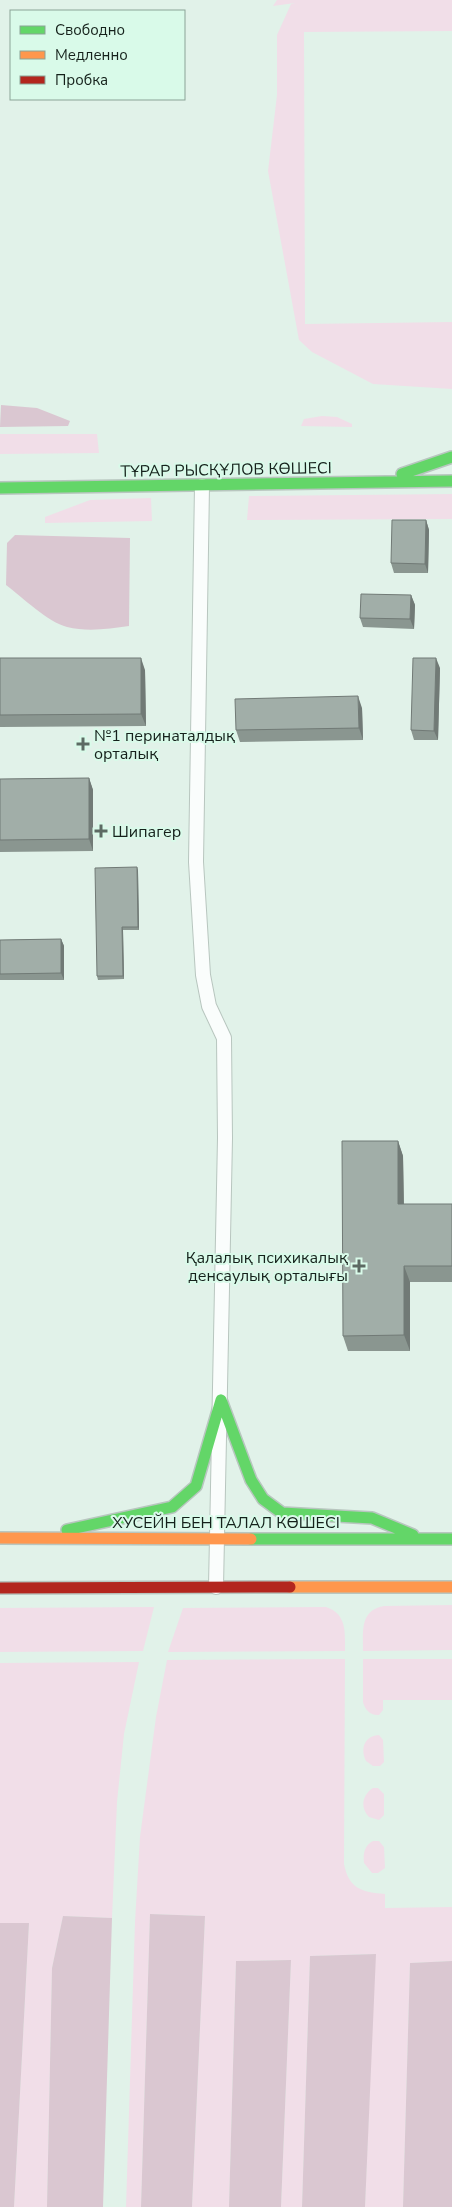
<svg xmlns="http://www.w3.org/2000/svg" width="452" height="2207" font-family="'Nunito Sans',sans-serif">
<rect width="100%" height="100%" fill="#e1f2e9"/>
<path fill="#f1dee8" d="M277 0H452V31L304 32 305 324 452 322V389L373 384 312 352 299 340 268 171 277 95V35L291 4 295 3 273 6Z
M322 416 337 417 352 424V427L301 426 304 419Z
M0 434H97L99 453 0 454Z
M452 494V519L247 520 249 496Z
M151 498 152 521 45 523V517L90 500Z
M452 1605V1650L363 1651C363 1631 360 1610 384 1606Z
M154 1607 143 1651 0 1652V1608Z
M326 1607C347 1614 345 1632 345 1651L168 1652 183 1608Z
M345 1659 344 1864C349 1889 362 1892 385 1894V1908L452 1907V1961L410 1963 403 2207H365L375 1954 310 1956 302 2207H281L291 1960 236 1961 229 2207H192L205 1916 150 1914 141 2207H126L135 1922 140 1837 156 1717 167 1660Z
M363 1659H452V1700H383V1710L379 1715C371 1716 365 1710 363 1702Z
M139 1662 124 1734 117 1802 112 1918 63 1916 52 1968 47 2207H14L29 1923H0V1663Z
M379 1735 383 1740 384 1762 380 1766H373L366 1761C360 1749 364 1736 379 1735Z
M373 1788H378L384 1794V1815L379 1820 369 1817C360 1808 362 1795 373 1788Z
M373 1841H379L384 1847 385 1868 378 1873H372L364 1863C363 1854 364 1846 373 1841Z"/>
<path fill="#dac7d1" d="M1 405 37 408 70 421 68 426 0 427Z
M15 535 130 538 129 626C109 629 87 632 67 627 48 622 23 598 6 585L7 543Z
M150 1914 205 1916 192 2207H141Z
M63 1916 112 1918 103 2207H47L52 1968Z
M0 1923H29L14 2207H0Z
M376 1954 365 2207H302L310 1956Z
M291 1960 281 2207H229L236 1961Z
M452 1961V2207H403L410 1963Z"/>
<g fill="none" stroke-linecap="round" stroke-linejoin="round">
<defs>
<path id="street" d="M202 486 196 862 203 975 209 1006 224 1038 225 1138 216 1587"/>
<path id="fast" d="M402 474 452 457
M0 488 452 481
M221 1400 251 1480 263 1499 282 1513 372 1518 413 1535
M67 1530 172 1507 196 1486 221 1400
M251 1539H452"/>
<path id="slow" d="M0 1538 251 1539
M290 1587H452"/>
<path id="jam" d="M0 1588 290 1587"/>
</defs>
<use href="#street" stroke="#b8c6bf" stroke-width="16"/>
<use href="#fast" stroke="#b8c6bf" stroke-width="14"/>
<use href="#slow" stroke="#b8c6bf" stroke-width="14"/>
<use href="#jam" stroke="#b8c6bf" stroke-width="14"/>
<use href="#street" stroke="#fafdfc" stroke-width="14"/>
<use href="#fast" stroke="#63d668" stroke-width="11"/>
<use href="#slow" stroke="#ff974d" stroke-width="11"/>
<use href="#jam" stroke="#b3261e" stroke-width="11"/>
</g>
<path fill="#8a9690" d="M426 520 429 530 428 573H394L391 563Z
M411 595 415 605 414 629 363 627 360 618Z
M0 658 145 670 146 726 0 727Z
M440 668 438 740H414L411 730Z
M362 708 363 740 240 742 236 730Z
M89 778 93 790V851L0 852V779Z
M137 867 138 871 139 930H123L124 979 98 980 97 976Z
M61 939 64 946V980H0V940Z
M398 1141 403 1156 404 1204H452V1282H410V1351H348L343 1336Z"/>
<path fill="#717a76" d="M426 520 429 530 428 573 425 564Z
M411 595 415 605 414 629 410 619Z
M141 658 145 670 146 726 141 714Z
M436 658 440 668 438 740 434 731Z
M358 696 362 708 363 740 359 728Z
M89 778 93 790V851L89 839Z
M137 867 138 871 139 930 138 927Z
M122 927 123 930 124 979 123 976Z
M61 939 64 946V980L61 973Z
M398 1141 403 1156 404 1220 398 1204Z
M404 1266 410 1282V1351L404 1335Z"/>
<path fill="#a1aea8" stroke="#717a76" d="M392 520H426L425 564 391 563Z
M361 594 411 595 410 619 360 618Z
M0 658H141V714L0 715Z
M413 658H436L434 731 411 730Z
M358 696 359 728 236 730 235 699Z
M89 778V839L0 840V779Z
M137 867 138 927H122L123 976H97L95 868Z
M61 939V973L0 974V940Z
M342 1141H398V1204H452V1266H404V1335L343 1336Z"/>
<g fill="#5c6a63" stroke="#d9fae9" stroke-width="2">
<path d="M80.5 736.5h5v5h5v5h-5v5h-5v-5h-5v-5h5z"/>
<path d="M98.5 823.5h5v5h5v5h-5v5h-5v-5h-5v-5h5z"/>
<path d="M356.5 1258.5h5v5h5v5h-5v5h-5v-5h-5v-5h5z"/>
</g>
<g text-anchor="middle" stroke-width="4" stroke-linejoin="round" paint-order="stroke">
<g font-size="16" fill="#15211b" stroke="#d9fae9">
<text transform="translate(226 469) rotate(-1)" y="6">ТҰРАР РЫСҚҰЛОВ КӨШЕСІ</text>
<text x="226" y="1528">ХУСЕЙН БЕН ТАЛАЛ КӨШЕСІ</text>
</g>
<g font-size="16" fill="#15211b" stroke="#d9fae9" text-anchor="start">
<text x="94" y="741">№1 перинаталдық<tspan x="94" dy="18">орталық</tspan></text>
<text x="112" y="837">Шипагер</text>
<text x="348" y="1263" text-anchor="end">Қалалық психикалық<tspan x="348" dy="18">денсаулық орталығы</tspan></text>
</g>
</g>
<rect x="10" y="10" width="175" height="90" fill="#d9fae9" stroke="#8ba397"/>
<rect x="20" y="26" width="25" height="8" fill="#63d668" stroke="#8ba397"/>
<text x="55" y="35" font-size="15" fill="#15211b">Свободно</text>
<rect x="20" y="51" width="25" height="8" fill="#ff974d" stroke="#8ba397"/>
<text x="55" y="60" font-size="15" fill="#15211b">Медленно</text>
<rect x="20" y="76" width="25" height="8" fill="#b3261e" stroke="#8ba397"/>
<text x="55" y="85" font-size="15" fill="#15211b">Пробка</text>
</svg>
